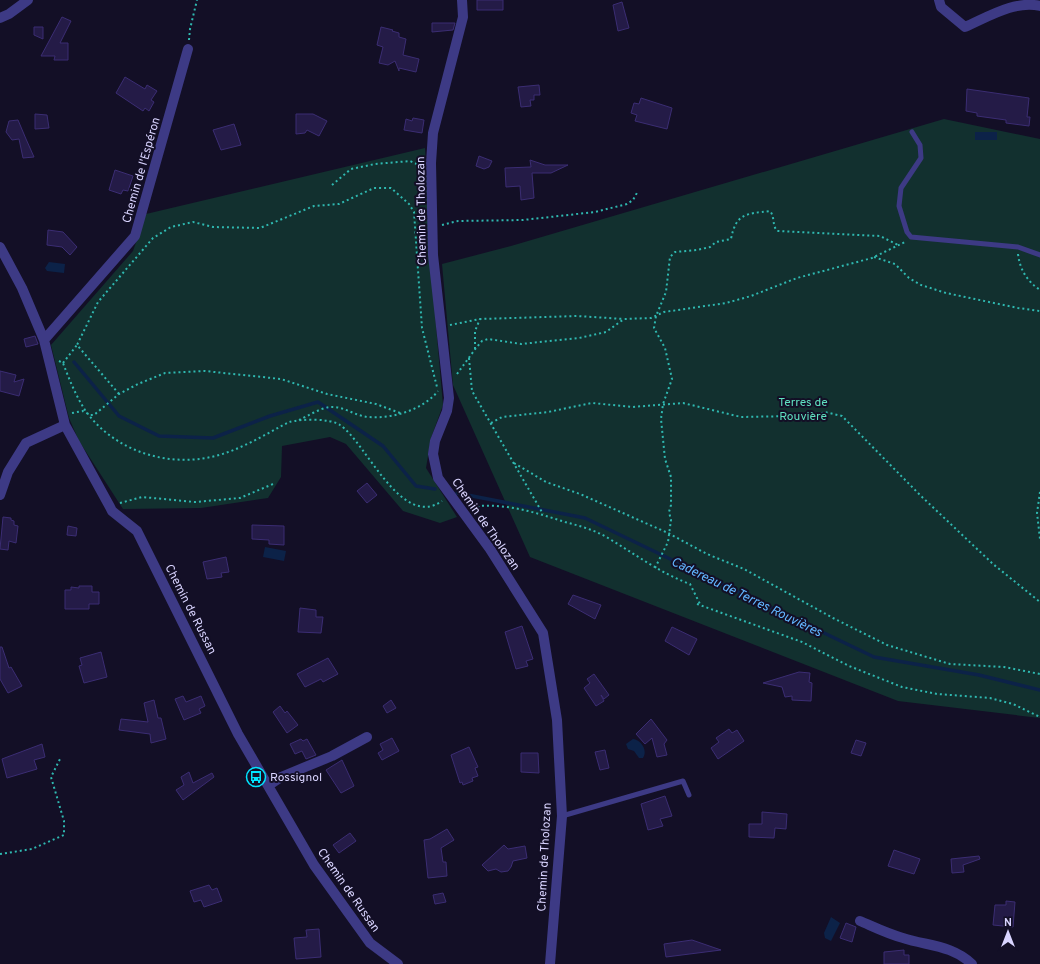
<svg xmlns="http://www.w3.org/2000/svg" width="1040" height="964" font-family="Overpass,sans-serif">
<rect width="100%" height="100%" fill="#130f26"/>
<path fill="#12302f" d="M944 119 1040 139V718L898 701 530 557 453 385 442 264 511 246Z
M425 148 436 326 443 405 431 438 426 468 457 517 440 523 403 511 346 444 330 437 282 446 281 477 268 498 201 508 123 509 79 441 69 418 51 345 133 251 146 214Z"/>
<path fill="#0c2248" d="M975 132H997V140H975Z
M49 262 65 264 64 273 47 271 45 268Z
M265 547 286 551 284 561 263 557Z
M633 739C641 740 648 750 643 758H639L634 751 628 749 626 744Z
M831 917 840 923 831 941 825 938 824 933Z"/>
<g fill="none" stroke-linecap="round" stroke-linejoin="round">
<path stroke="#0c2248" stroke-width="3.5" d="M74 362 119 416 159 436 213 438 270 416 318 402 383 446 416 486 435 489
M457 493 585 518 874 657 979 675 1040 690"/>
</g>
<path fill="#241b47" stroke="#3b2d73" d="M477 0H503V10H477Z
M622 2 629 28 618 31 613 5Z
M62 17 71 21 60 43H68V60H54L55 56H41Z
M432 23H455L453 30 432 32Z
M34 27H43V39L34 35Z
M381 27 393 30 392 31 399 33V37L406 39 403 55 419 59 416 72 399 68V71L395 61 388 65 379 63 383 47 377 45Z
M125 77 145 89 147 85 157 91 151 100 154 102 149 111 145 108 143 111 116 93Z
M539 85 540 95H534V100H530L531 106 521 107 518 87Z
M967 89 1029 98 1027 117H1030L1029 126 1006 123V120L977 116V113L966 111Z
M641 98 672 108 667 129 635 121 637 115 631 113 634 103 639 104Z
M35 114 47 115 49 128 35 129Z
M296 114H313L327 121 319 136 307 130 305 133 296 134Z
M413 118 424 120 422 133 404 130 406 119 412 121Z
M18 120 26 139 34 157 23 158 19 139 12 140 6 132 9 121Z
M234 124 241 145 221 150 213 130Z
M479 156 492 161 489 167 484 169 476 166Z
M530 160 545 165H568L551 173H532L534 198 521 200 520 186 506 187 505 168 531 167Z
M115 170 133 176 128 191 123 190 121 194 109 190Z
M48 230 63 232 77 247 70 255 62 247 47 245Z
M35 336 38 344 26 347 24 339Z
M0 371 16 375 14 382 24 379 19 396 0 391Z
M367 483 377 495 367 503 357 491Z
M3 517 11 518V520L14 521V525L18 526 16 543 9 541 8 550 0 549Z
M252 525 284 526V545L269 544V540L252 539Z
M68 526 77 528 76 536 67 535Z
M226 557 229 572 221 573 222 577 207 579 203 562Z
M79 586H92V592H99V604H89V609H65V590H71V587L79 588Z
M573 595 601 605 595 619 568 604Z
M300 608 316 610V617H323L321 633 298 632Z
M522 626 533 659 526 661 528 666 516 669 505 632Z
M672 627 697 639 689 655 665 641Z
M0 647H2L9 668 11 667 22 686 8 693 0 679Z
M101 652 107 677 84 683 79 666 82 665 80 658Z
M328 658 338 674 323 682 321 679 305 687 297 674Z
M799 672 810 673 809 682 812 683 811 701 792 700V696L785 697 782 687 763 683Z
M594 674 609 695 604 699 601 695 604 701 596 706 584 688 590 683 587 679Z
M183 696 186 702 201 696 205 706 199 709 201 713 184 720 175 699Z
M154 700 158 718H161L166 739 151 743 150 734 119 730 121 719 148 722 144 703Z
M391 700 396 708 387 713 383 706Z
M280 706 285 713 287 711 298 725 287 733 273 712Z
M651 719 667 740 664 744 667 755 657 757 652 738 645 744 636 734Z
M729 729 732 733 737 730 744 741 718 759 711 748 719 742 716 738Z
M392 738 399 751 382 760 378 753 383 750 380 744Z
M301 739 303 741 307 739 316 755 306 759 302 751 295 754 290 744Z
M856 740 866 743 861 756 851 753Z
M42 744 45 757 34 760 37 769 7 778 2 759Z
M469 747 478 767 475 768 478 776 472 778 473 781 463 785 462 782 460 783 451 755Z
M605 750 609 768 600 770 595 752Z
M521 753H538L539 773 521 772Z
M342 760 354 786 341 793 326 770Z
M189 772 193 783 212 773 214 777 183 800 176 790 184 785 181 777Z
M665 796 672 816 660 819 663 826 648 830 641 804Z
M762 812 787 814 786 829 775 828 774 838 749 837V824H762Z
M447 829 454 840 441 848 443 862H446L447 876 428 878 424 840 430 839Z
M350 833 356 841 339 853 333 845Z
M504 845 508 849 525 846 527 858 513 861 511 867 508 871 501 872 496 869 488 871 482 865Z
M894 850 920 859 914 874 888 866Z
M979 856 980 859 963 865 964 872 952 873 951 859Z
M209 885 212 890 217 888 222 901 204 907 201 900 194 902 190 891Z
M443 893 446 902 435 904 433 895Z
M1006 901 1015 902 1013 927 993 925 995 905H1006Z
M846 923 856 927 852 942 840 938Z
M319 929 321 957 296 959 294 938 307 937 306 930Z
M692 940 721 950 666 957 664 944Z
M904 950V955H909V964H884V952Z"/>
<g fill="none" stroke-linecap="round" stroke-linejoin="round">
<path stroke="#2fb8b0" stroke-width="2" stroke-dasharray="2 3" stroke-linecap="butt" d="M189 40 190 29 197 0
M332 185 351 169 375 164 410 161 421 166
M442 225 458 221 523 220 595 212 627 204 633 200 638 191
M1018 254C1020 270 1027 281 1040 290
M874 257 895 264 909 278 921 285 946 293 1018 308 1040 311
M450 325 480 319 577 316 624 319
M475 349V331L480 319
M469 358 472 391 543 514
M59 361 63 363C69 379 76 396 85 410 113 450 165 467 211 457 239 451 264 435 289 422 300 419 330 418 340 425 366 442 401 530 442 501
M63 363 77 345
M457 374 476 348 482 341 488 339 521 344 579 338 606 332 624 319 651 318 664 312 726 303 751 296 797 278 872 258 905 242
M119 394 77 345 98 302 153 238 171 227 193 222 213 227 260 228 314 206 339 204 374 188H391L409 204 414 212 422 328 437 387
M72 413 83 411 90 415H94L119 394 138 384 165 373 205 371 281 379 327 394 376 404 400 413
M299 420C308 416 320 408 330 407 344 406 355 416 368 417 392 419 423 410 438 391
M491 423 502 417 548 412 592 403 632 407 683 403 741 417 794 416 817 415 825 412 842 416 921 496 993 564 1040 602
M514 463 546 482 580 494 668 533 707 554 744 569 833 618 887 645 950 664 1004 667 1040 674
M1040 492 1037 513 1040 539
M120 503 142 497 195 502 240 498 273 484
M474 511 479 506C510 504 537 513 565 522 580 526 595 530 608 538 635 554 660 573 690 584L701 606
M655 568 668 542 671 520 669 512 671 505V477L665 459 661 419 663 404 672 379 665 348 654 328 656 316 666 292 670 257 675 252 697 250 710 247 716 242 731 239C736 213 746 214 770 211 775 217 772 225 777 231L880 236 898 245
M697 604 802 642 849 666 902 687 937 694 990 698 1013 704 1040 717
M0 854 32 849 64 835V821L51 777 60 759"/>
<path stroke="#3d3a85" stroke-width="5" d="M912 132 920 145 921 158 901 188 899 206 907 232 911 237 1018 247 1040 255
M562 816 683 781 689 795"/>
<path stroke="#3d3a85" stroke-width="10" d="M462 0 463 17 433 133 431 163 433 255 449 398 447 411 435 441 433 454 438 478 490 549 543 633 557 720 562 816 550 964
M939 0 941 7 965 27C988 17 1015 0 1040 6
M0 18 9 14 28 0
M0 247 22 288 44 340 65 425 110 507 112 511 137 531 238 734 314 865 370 943 398 964
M44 340 135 236 188 49
M0 495 8 472 26 443 65 425
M269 785 281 777 332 756 367 737
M860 921C874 927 888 934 903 938 928 946 952 945 972 964"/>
</g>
<defs>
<symbol id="bus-ring" viewBox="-11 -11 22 22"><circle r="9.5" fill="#130f26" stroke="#00e5ff" stroke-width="1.5"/><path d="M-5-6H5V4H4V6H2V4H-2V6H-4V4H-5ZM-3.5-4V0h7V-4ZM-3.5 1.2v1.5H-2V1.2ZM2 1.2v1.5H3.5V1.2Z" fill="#00e5ff"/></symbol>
</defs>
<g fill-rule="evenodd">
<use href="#bus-ring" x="245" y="766" width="22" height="22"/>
</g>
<g text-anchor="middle" stroke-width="4" stroke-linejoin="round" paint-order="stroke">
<g font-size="12" fill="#d9d4ff" stroke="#130f26">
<text transform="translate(141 170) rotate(-74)" y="4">Chemin de l'Espéron</text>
<text transform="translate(421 211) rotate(-91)" y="4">Chemin de Tholozan</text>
<text transform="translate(486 524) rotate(55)" y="4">Chemin de Tholozan</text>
<text transform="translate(191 609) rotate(63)" y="4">Chemin de Russan</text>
<text transform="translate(544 857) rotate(-87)" y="4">Chemin de Tholozan</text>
<text transform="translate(349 890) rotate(55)" y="4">Chemin de Russan</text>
</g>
<g font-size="12" fill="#5fe0c0" stroke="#130f26">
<text x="803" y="406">Terres de<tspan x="803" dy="14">Rouvière</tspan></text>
</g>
<g font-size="12" fill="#d9d4ff" stroke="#130f26" text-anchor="start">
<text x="270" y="781">Rossignol</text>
</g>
<g font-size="13" font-style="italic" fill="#62b6ff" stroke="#130f26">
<text transform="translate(747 596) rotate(26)" y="5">Cadereau de Terres Rouvières</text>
</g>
</g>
<g transform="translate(1008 932)" stroke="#130f26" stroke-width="3" paint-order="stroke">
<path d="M0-3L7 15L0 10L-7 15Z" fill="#d9d4ff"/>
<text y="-6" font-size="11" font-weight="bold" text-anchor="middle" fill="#d9d4ff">N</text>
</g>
</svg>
